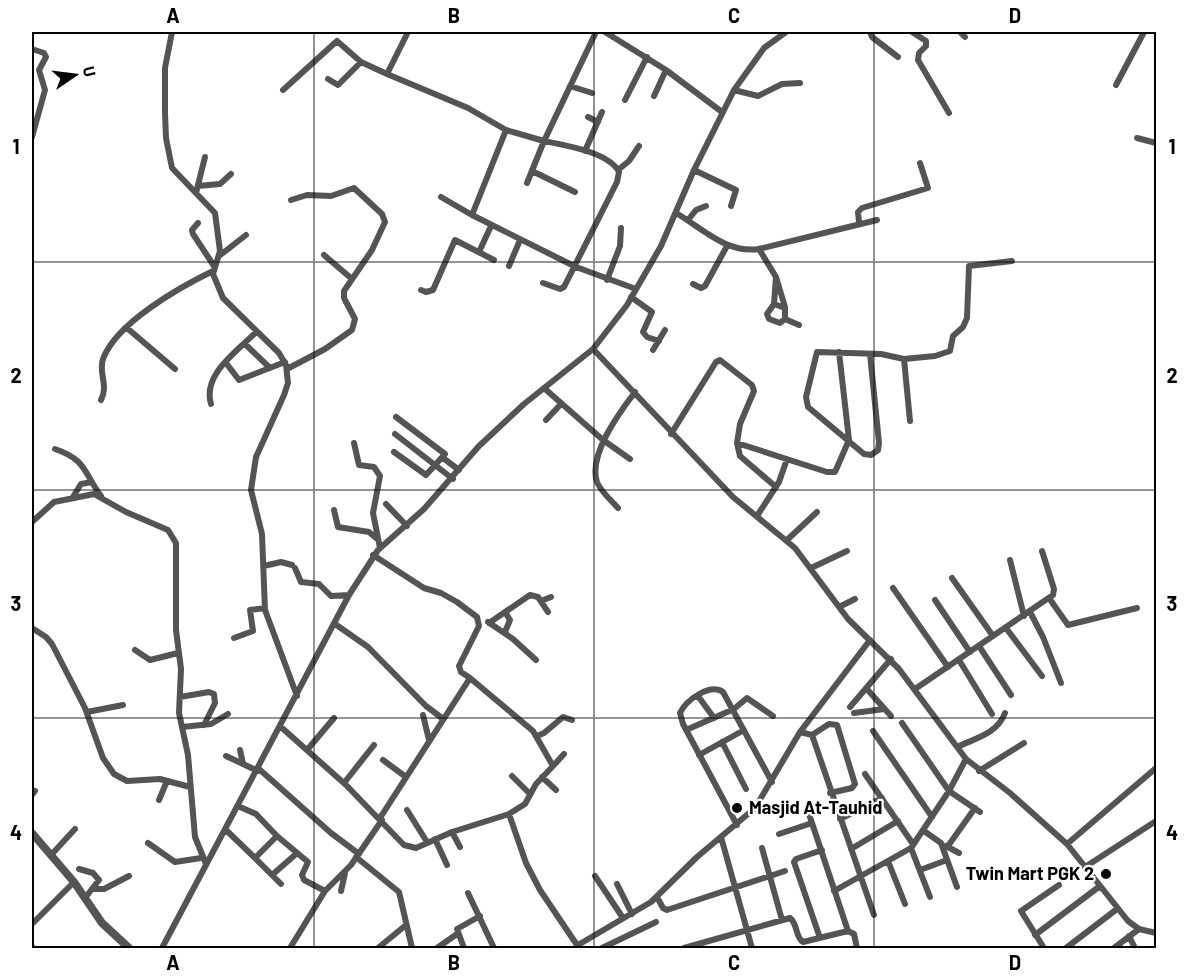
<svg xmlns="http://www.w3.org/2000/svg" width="1188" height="980" font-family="Barlow,sans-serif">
<rect width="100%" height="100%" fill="#fff"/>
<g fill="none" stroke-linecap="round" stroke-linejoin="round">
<path stroke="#545454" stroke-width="6" d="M172 32 165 68V113L166 138 172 168 215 213 220 251 213 274 223 298 279 353 286 365 288 383 284 395 256 457 251 490 262 534 265 610 297 696
M408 32 387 74 468 108 506 130 472 215 576 267 636 289
M605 32 666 70 722 112
M870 32 872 37 898 57
M912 32 926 41V46L919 53 918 60 949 113
M960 32 965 37
M32 49 44 53 46 57 39 70 45 90 32 137
M328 79 338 85 361 62
M1116 85 1144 32
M570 86 592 93
M283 90 337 41 361 62 387 74
M734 90 758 96 782 84 800 83
M654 96 666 70
M625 100 647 57
M588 117 598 122
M506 130 544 141 596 32
M1137 138 1156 143
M585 151 602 112
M618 170 629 161 639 146
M694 170 736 190 731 206
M532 171 575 192
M527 183 544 141C564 145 609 152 619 172L617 182 564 287 560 289 543 283
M198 186 220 184 231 174
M196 193 205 157
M441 197 472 215
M676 213C702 228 727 254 759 249L877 220
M688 220 696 210 706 206
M859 222 858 212 862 208 928 188 920 163
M198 223 192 230 193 234 214 266
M759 249 776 277 774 304 767 314 769 319 780 323 785 319V308L774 304
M479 252 491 226
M324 255 352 279
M219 256 246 235
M509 266 520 240
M776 277 785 307
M607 280 620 246 621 228
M693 284 701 288 705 286 727 246
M421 290 426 292 433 290 455 240 494 260
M631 297 652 312 643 332 647 337 659 341
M785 319 799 325
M127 328 175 369
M245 344 270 368
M593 349 733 497 795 548 848 619 899 669 966 759 1010 793 1067 844 1128 921 1139 929 1156 933
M653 350 665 330
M870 354 879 443 878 450 871 455 864 454 808 407 806 397 817 352 881 354 904 359 910 421
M904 359 935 356 950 351 953 336 963 327 967 318 969 266 1012 261
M226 363 239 380 285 362
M287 369 325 349 352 330 355 319 344 298V291L372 250 385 222 382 214 354 188 331 196 307 195 291 200
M544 388 603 440 630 459
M101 400C109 385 98 373 103 359 116 323 180 287 213 271
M211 404C202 374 238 351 256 332
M546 420 561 404
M395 434 453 479
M671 434 716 362 720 360 752 385 754 391 740 424 737 443
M354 443 359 465 374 467 380 476 373 513 380 548
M55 449C87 460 83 472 101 496
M394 452 426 475 445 454 396 417
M443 458 459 470
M776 487 740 456 737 443 827 472H835L849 440 839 352
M73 497 81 484 92 482
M386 504 407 526
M618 508C611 500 601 492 597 482 588 455 619 413 635 392
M334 510 338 527 369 532 376 538
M757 516 779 482 787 459
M32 522 54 502 94 494 126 512 168 530 176 543V630L181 669 179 713 188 755 195 837 206 864
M787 540 817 512
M373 555 424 588 441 593 457 602 477 617 479 626 459 666 461 672 470 678 380 818
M1010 560 1024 616
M264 566 281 562 292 565
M295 568 301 582 319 584 331 596 349 595
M811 568 847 551
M952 578 993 636
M893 588 948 667
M1049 598 1068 625 1137 608
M935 600 970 652
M541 601 551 597
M839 607 855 599
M1030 612 1043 637 1061 683
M488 622 513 639 536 660
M489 623 530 595 538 597 548 612
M335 624 368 647 426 706 442 718
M32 628 46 637 52 644 85 708 103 758 114 774 127 781 160 779 190 787
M1006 628 1042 676
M505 632 510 620 505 612
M234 638 253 631 250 610 265 608
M979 646 1011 695
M135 650 150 660 178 653
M959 660 992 714
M866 688 891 716
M915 689 1053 595 1054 589 1042 551
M698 696 714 718
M180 697 209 692 214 694 215 703 204 725
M850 707 891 659
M87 712 123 705
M854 713 884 709
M423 715 429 740
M902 723 949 791 980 812
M182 727 211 724 228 714
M281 727 346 785 404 845 416 848 452 832 509 814 525 804 536 784 553 766 533 731 470 678
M686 730 734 709 747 698 773 716
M873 731 932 817
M800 732 812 735 874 915
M812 735 829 724 837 725 855 784 852 788 830 793
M537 736 544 733 563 717 572 720
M722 742 746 789
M957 747C976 738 997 734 1005 713
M240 750 243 764
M307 750 334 718
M699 755 744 730
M226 756 258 771
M383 760 406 777
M553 766 564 754
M259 769 331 833 359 854
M979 771 1024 743
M865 774 913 844
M512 776 530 794
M542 777 556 790
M344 783 374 745
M32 795 35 791
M159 800 167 781
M807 808 848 931 854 934 857 948
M407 810 427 842
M509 814 526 863 540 890 579 948
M840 819 882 798
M737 825 683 724 680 713C686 700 710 683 723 692L772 782
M225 829 255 858 277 836 256 814 238 806
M924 831 941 843 957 887
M452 832 460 847
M779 834 812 823
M277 836 308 862 302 875 304 880 325 891
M721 837 752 948
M435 839 447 865
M148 843 175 862 201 858
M1067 844 1156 768
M946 846 959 853
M948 846 975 808
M762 848 782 920
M911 848 930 897
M851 849 898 821
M52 854 75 829
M356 857 399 892 412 948
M255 858 281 884
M888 861 905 904
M1085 867 1156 821
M79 869 93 873 99 880 85 898
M920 870 947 860
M272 875 296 854
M595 876 623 918
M617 884 632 914
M94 889H104L129 876
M341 891 345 873
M834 891 911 848 949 791 966 759
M468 893 494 948
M657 897 663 908 667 910 785 871
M32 924 74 882
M1035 935 1100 886
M1129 936 1135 948
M820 938 794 862 796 859 822 850
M578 945 651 902 697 857 755 808 800 732 870 640
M32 947V948
M162 948 349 595 378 550 424 509 479 446 524 404 593 349 627 305 661 246 694 170 734 90 764 48 786 32
M290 948 325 891 351 865 382 820
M378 948 406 925
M437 948 457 934
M464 948 457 929 480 916
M602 948 656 922
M684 948 790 918C798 924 795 937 803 942L848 931
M1044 948 1021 911 1059 885
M1066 948 1117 909
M1114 948 1139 929"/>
<path stroke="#545454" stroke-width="8" d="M32 833 74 882 102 923 129 948"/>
</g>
<path fill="none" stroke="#000" stroke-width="1.5" stroke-opacity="0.55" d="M314 32V948M594 32V948M874 32V948M32 262H1156M32 490H1156M32 718H1156"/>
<g fill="#000" stroke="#fff" stroke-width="2">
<circle cx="737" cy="808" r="6"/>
<circle cx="1106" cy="874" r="6"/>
</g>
<g text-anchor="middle" stroke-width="4.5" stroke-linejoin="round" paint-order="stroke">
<g font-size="18" font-weight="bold" fill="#000" stroke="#fff" text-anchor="start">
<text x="749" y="814">Masjid At-Tauhid</text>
<text x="1094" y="880" text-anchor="end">Twin Mart PGK 2</text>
</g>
</g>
<rect width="1188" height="980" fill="none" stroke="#ffffff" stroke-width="66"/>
<g transform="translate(75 75) rotate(76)" stroke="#ffffff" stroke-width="4.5" paint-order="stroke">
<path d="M0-4.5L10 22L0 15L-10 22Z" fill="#000000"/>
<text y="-9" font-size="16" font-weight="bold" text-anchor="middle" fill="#000000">U</text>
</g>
<rect x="33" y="33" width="1122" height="914" fill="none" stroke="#000" stroke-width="2"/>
<g font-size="20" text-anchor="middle" font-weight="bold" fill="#000">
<text x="173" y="23">A</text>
<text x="454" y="23">B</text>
<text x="734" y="23">C</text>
<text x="1015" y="23">D</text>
<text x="16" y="154">1</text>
<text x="1172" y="154">1</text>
<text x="16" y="383">2</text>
<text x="1172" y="383">2</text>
<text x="16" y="611">3</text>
<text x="1172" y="611">3</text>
<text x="16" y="840">4</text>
<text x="1172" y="840">4</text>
<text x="173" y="970">A</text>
<text x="454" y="970">B</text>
<text x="734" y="970">C</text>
<text x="1015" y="970">D</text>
</g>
</svg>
